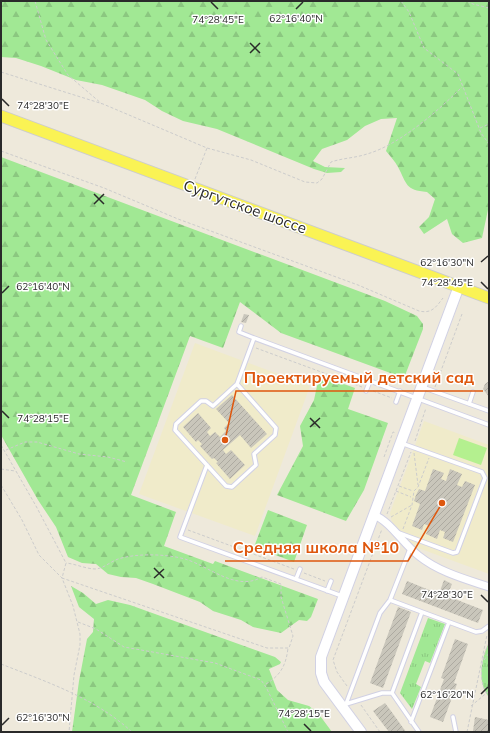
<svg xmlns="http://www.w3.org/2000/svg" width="490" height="733" font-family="Mulish,sans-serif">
<defs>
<pattern id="grass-tufts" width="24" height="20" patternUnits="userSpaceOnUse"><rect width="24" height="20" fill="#a1e894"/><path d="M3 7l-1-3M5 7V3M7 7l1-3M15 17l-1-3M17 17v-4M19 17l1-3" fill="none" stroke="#8bc780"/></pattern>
<pattern id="forest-firs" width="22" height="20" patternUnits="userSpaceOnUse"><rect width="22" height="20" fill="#a1e894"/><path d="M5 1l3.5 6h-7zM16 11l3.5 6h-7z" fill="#8bc780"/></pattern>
<pattern id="building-hatch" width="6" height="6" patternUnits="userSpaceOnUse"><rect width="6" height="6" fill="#c9c6bb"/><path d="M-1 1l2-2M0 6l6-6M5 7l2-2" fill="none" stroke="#adaaa1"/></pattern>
</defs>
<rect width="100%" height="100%" fill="#eee9db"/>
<path fill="#f0ebca" d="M195 343 310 386 255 536 139 494Z
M424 421 489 445V574L410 545 402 537 403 532 398 530 392 522 390 513Z"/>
<path fill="url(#grass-tufts)" d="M428 618 445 624 430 663 425 661 416 684 421 687 412 709 400 693Z
M489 643V697C477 683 481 658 489 643Z"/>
<path fill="url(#forest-firs)" d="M1 1H489V205L482 238 463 243 452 234 447 219 424 234 419 227 429 217 435 199 427 192C405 190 407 184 398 167 395 161 390 156 386 151L397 118 381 119 365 126 347 140 322 149 313 161 325 167 345 168 341 172 327 173 314 169 217 129 183 121 162 111 145 100 102 85 76 80 41 66 16 58 1 57Z
M1 157 385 301 417 316 423 324V329L404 378 281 333 240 302 223 348 190 336 131 495 176 512 164 546 213 564 215 561 318 599 311 617 307 621 299 620 281 633 253 627 241 620 213 611 200 602 153 584 136 578 121 577 108 574 96 564 82 563 68 557 56 527 38 500 1 435Z
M321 376 355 388 348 409 388 423 364 490 346 521 277 495 303 446 300 426 314 400 317 386Z
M268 510 307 525 294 562 254 547Z
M71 586 83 593 96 604 108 600 130 605 275 657 281 662 280 664 269 669 277 690 288 700 309 706 318 713 332 732H72L79 681 87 639 93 632 94 619 79 607Z"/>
<path fill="#b4f08f" d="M459 438 487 448 481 465 453 455Z"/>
<path fill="url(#building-hatch)" d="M244 314 249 315 246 323 241 322Z
M489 381V397L483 389 485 384Z
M232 395 267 434 251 448 240 435 223 450 226 454 231 450 245 465 230 479 216 463 218 462 214 458 212 459 200 446 202 444 198 440 196 442 183 427 198 413 211 428 207 432 210 436 215 432 220 437 226 431 224 428 229 423 216 409Z
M433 469 444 473 441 479 446 481 450 469 462 474 457 485 462 487 465 481 475 485 453 542 443 538 445 532 440 530 437 539 426 534 429 526 424 524 422 530 412 526 420 504 414 501 416 495 419 489 425 491Z
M444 580 452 584 447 596 483 610 478 623 402 594 407 581 439 594Z
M398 607 411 612 383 688 370 683Z
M455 639 468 644 454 683 457 684 443 722 430 717 444 679 441 678Z
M385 703 391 711 406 732H389L373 711Z
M475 717 489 720V732L473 731Z"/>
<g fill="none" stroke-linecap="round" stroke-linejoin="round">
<defs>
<path id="lane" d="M241 326 239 332 254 338
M237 384 276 428 275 435 254 454 256 465 232 487 226 486 175 430 176 424 201 401H206L213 406Z
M237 384 254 338 489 425
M422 387 489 411
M366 391 370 381
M396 402 400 391
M469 404 473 392
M207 465 180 537 342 596
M399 533 453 553 457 552 485 478 482 472 401 443
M296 579 300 569
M327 591 331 581
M390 600 422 612
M392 693 422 612 476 632 482 631 489 626
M346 704 382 693H392L419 732
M343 707 346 704 380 613 390 600 410 549
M453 717 456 732
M411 722 449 622"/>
<path id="street" d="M374 515C391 522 403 544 419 556 439 572 465 579 489 587"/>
<path id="secondary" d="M361 732 324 682 321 673V657L459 286"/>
<path id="primary" d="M1 116 489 298"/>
</defs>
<use href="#lane" stroke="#d1d1e4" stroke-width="5.5"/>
<use href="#street" stroke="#d1d1e4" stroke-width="9"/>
<use href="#secondary" stroke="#d1d1e4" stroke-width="12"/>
<use href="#primary" stroke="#ccc" stroke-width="13"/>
<path stroke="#ccc" stroke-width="1" stroke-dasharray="3 2" stroke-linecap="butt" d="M35 1 46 40 68 75 102 104
M401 1 409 12 424 48 458 74 481 133 489 144
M467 1 473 4 489 8
M1 72 103 104 207 148 251 160 305 182 317 183 322 179 331 162C343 158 355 158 367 154 399 145 438 111 462 87
M480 128 489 124
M1 151 104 188 178 219 358 285 419 311C432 314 436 307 443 298
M195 179 207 148
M256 348 362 387
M435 387 462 314
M373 391 392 398
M415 441 426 408
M1 445 36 506 66 563 62 578 267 648H289L293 636 281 597V584L262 577C236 592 209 566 185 559 166 554 137 553 118 559 110 562 104 568 96 569 86 569 76 564 66 563
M6 450 25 442H37L79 454 108 457 127 462
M414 453 418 485
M384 457 393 432 396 433
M1 469 15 471
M1 485 22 520 39 555 62 578 73 606 80 634V645L74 675 69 732
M399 486 413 491
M396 491 411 497
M387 514 411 452
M391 517 412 505
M403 529 412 505 414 491 418 487 429 458
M188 530 294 569
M304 573 325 581
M78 622 96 629 124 647 215 663 261 680 266 687 288 732
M489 643C481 658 477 683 489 697
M484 660 489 653
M1 664C47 682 95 698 132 732
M266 684C281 675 286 665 288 648
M347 686 337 672 333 660 382 529
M361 705 380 732
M471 706 489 691
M467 732 487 635"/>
<use href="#lane" stroke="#fff" stroke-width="3.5"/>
<use href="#street" stroke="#fff" stroke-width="7"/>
<use href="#secondary" stroke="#fff" stroke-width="10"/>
<use href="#primary" stroke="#faf354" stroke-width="11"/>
</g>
<path fill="none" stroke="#2a2a2a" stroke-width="1.5" d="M211 2 218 9M296 9 303 2M250 43 260 53M250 53 260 43M2 99 9 106M94 194 104 204M94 204 104 194M481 262 488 256M481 282 488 289M2 293 9 286M2 411 9 418M310 418 320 428M310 427 320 418M154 568 164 578M154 578 164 569M481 595 488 602M481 694 488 687M304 724 311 731M2 725 9 718"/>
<g text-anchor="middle" stroke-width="3" stroke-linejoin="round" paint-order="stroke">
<g font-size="15" fill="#2a2a2a" stroke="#fff">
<text transform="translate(245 207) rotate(20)" y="5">Сургутское шоссе</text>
</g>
</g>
<g font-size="10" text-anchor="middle" fill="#2a2a2a" stroke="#fff" stroke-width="3" stroke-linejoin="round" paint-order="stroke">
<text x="296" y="22">62°16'40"N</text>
<text x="218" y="23">74°28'45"E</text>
<text x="43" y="109">74°28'30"E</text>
<text x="447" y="266">62°16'30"N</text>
<text x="447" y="286">74°28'45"E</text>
<text x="43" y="290">62°16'40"N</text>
<text x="43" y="422">74°28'15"E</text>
<text x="447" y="598">74°28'30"E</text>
<text x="447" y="698">62°16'20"N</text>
<text x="304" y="717">74°28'15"E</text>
<text x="43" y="721">62°16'30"N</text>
</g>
<path fill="none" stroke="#de570e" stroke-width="1.5" d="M225 440L236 391H483M442 503L408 561H225"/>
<g fill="#de570e" stroke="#fff" stroke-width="1.5">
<circle cx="225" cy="440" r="4"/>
<circle cx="442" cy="503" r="4"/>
</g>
<g font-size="16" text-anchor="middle" font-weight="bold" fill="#de570e" stroke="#fff" stroke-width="3" stroke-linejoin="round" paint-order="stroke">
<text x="359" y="383">Проектируемый детский сад</text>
<text x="316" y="553">Средняя школа №10</text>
</g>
<rect width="490" height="733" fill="none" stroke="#2a2a2a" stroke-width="4"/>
</svg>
